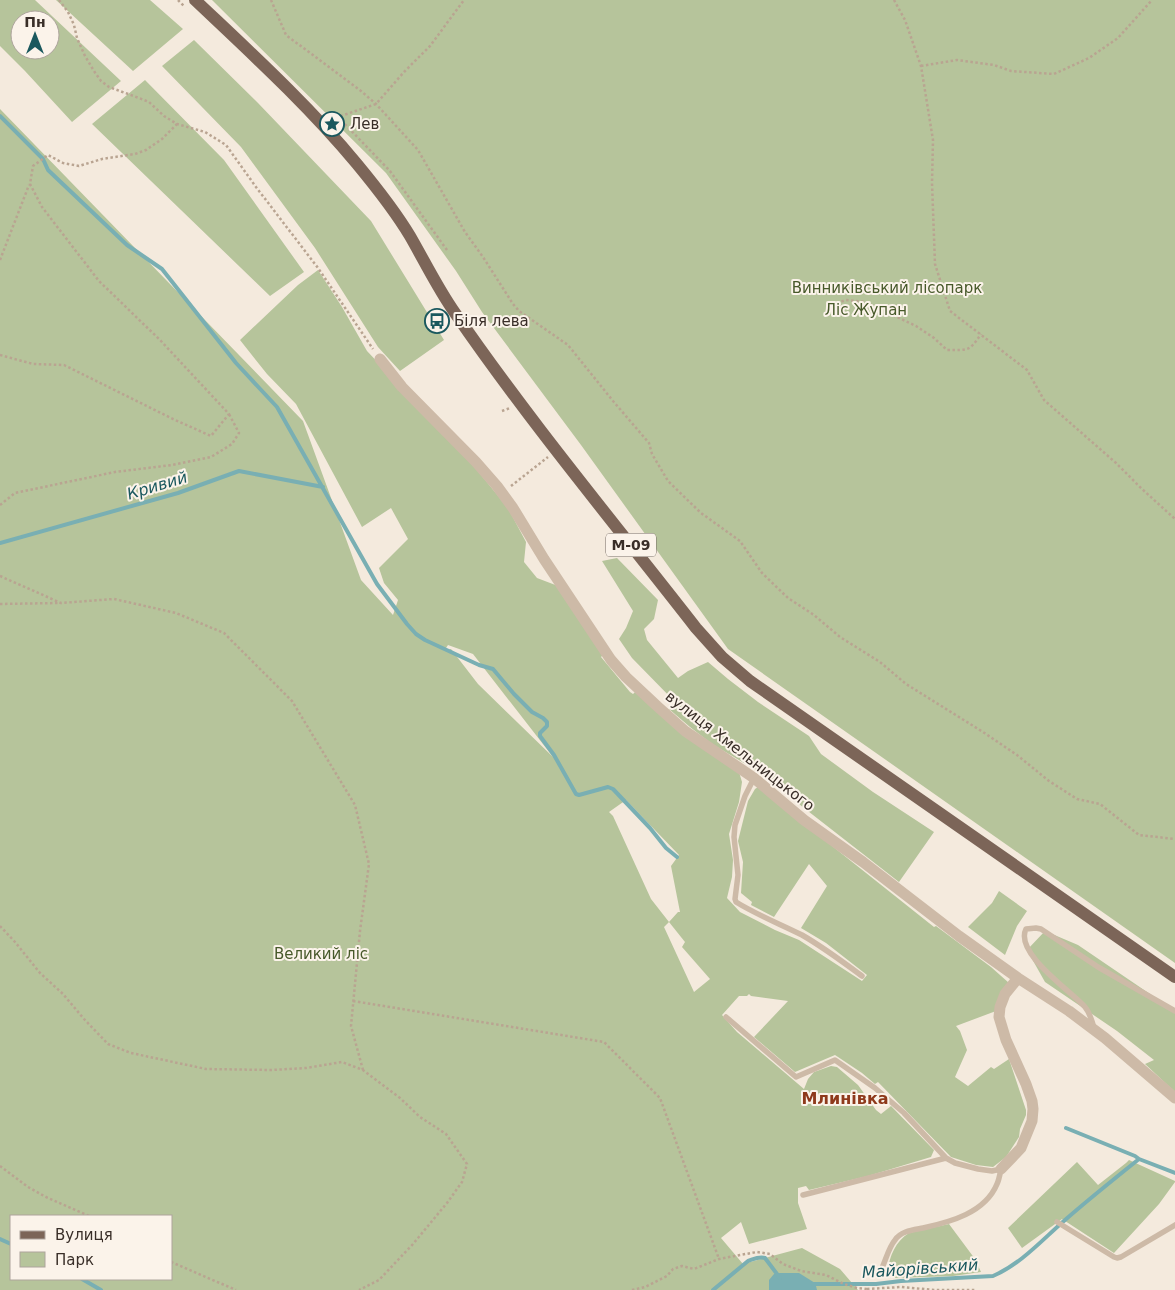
<svg xmlns="http://www.w3.org/2000/svg" width="1175" height="1290" font-family="'DejaVu Sans',sans-serif">
<rect width="100%" height="100%" fill="#f4eadd"/>
<path fill="#b6c49b" fill-rule="evenodd" d="M0 0H35L121 81 72 122 25 71 0 46ZM20 20H50V50H20Z
M56 0H150L183 29 133 71Z
M212 0H1175V963L728 649 581 445 482 312 456 271 386 173Z
M194 40 258 103 371 221 444 340 400 371 378 347 315 248 241 147 162 66Z
M145 80 224 160 304 272 270 296 92 124Z
M0 109 303 421 361 580 393 615 398 600 384 583 379 568 408 539 391 508 362 527 296 404 267 374 240 340 298 285 318 270 342 307 367 351 459 448 508 508 526 542 524 562 537 578 558 586 603 655 601 657 630 692 633 694 638 689 739 772 742 782 739 802 729 834 733 860 732 877 727 898 740 912 775 930 799 940 862 981 867 975 826 943 801 928 827 886 809 864 774 917 751 905 752 902 741 893 743 862 738 841 748 801 755 789 758 787 934 927 936 926 991 967 1009 983 996 1011 956 1026 960 1031 967 1050 955 1077 968 1086 991 1067 994 1069 1009 1059 1026 1110V1115L1020 1129 1019 1137 1006 1157 993 1167 976 1165 951 1157 878 1082 875 1084 862 1073 835 1055 795 1072 754 1037 788 1001 751 996 749 994 747 996H739L722 1015 737 1032 804 1089 808 1079 814 1072 831 1066 837 1067 858 1085 876 1110 881 1114 891 1106 934 1150 931 1157 868 1176 809 1190 806 1186 798 1188V1203L807 1229 749 1244 741 1222 721 1238 743 1264 802 1248 840 1269 858 1290H0ZM448 645 473 654 553 757 478 684 451 649 444 651ZM626 800 679 855 671 866 680 912H678L669 922 651 899 613 816 609 812ZM669 922 685 942 682 947 710 979 694 992 664 927ZM11 1216H171V1279H11Z
M617 558 658 600 654 619 644 629 647 640 678 678 688 671 708 662 728 679 758 702 809 736 821 754 873 792 934 832 899 882 754 769 712 744 690 727 669 709 676 703 632 658 619 639 626 628 633 611 602 561Z
M999 891 1027 911 1017 926 1005 955 968 927 992 903Z
M1045 931 1078 945 1175 1011V1092L1145 1064 1154 1060 1117 1031 1045 982 1027 950Z
M1129 1160 1175 1181V1182L1159 1204 1114 1253 1062 1219 1022 1248 1008 1228 1077 1162 1098 1185 1126 1163Z
M949 1224 975 1259 981 1272 953 1276 895 1278 888 1271C889 1256 896 1241 909 1233Z"/>
<path fill="#79afb3" d="M780 1273H799L815 1283 816 1286 817 1290H769V1280L774 1274Z"/>
<g fill="none" stroke-linecap="round" stroke-linejoin="round">
<path stroke="#79afb3" stroke-width="4" d="M0 116 43 159 48 170 127 245 162 269 236 363 277 407 377 584 407 624 416 634 425 640 479 665 493 669 514 694 532 712 543 718 547 722V726L540 733V736L554 755 576 794 579 795 608 787 613 789 650 828 666 848 677 857
M0 543 178 493 239 471 323 487
M1066 1128 1135 1156 1139 1159 1175 1173
M0 1239 11 1244
M82 1279 101 1290
M812 1284H876L901 1281 993 1276C1021 1264 1042 1240 1065 1220 1089 1199 1114 1179 1139 1159
M713 1290 748 1261C754 1259 759 1256 765 1258L780 1278"/>
<path stroke="#b9a491" stroke-width="2.5" stroke-dasharray="2.5 2.5" stroke-linecap="butt" d="M59 0 68 12 74 25 77 38 85 56 94 71 101 81 109 87 139 98 149 102 164 116 177 124 205 132 226 145 256 187 318 268 373 349
M178 0 184 6
M271 0 286 35 361 91 376 104 418 150 465 232 483 257 513 304 519 311 568 345 613 401 649 443 652 454 668 481 701 513 740 541 762 573 788 598 814 615 840 637 880 662 906 684 983 732 1017 755 1049 781 1077 799 1100 804 1139 835 1175 839
M894 0 905 20 921 66 933 140 932 183 935 264 950 311 1027 370 1044 400 1116 463 1142 489 1175 519
M921 66 957 60 994 65 1011 71 1054 74 1089 58 1118 38 1152 0
M447 250 390 171 338 117 376 104 404 72 430 46 464 0
M0 260 29 185
M832 305 846 300 865 302 916 326 934 338 947 350C968 350 969 352 981 334
M0 355 33 364 64 365 173 419 211 436 229 414 160 340 99 281 42 207 30 184 33 166 48 155 63 163 79 166 102 159 135 154 146 150 162 139 177 124
M502 411 510 408
M511 486 548 457
M0 505 15 493 115 472 172 465 211 457 232 444 239 433 229 414
M0 576 61 603 114 599 176 613 224 633 292 701 355 805 369 864 360 931 351 1026 363 1070
M0 604 58 603
M0 926 15 942 40 973 63 994 84 1019 108 1044 131 1053 206 1069 271 1070 306 1068 342 1062 363 1070 400 1098 420 1117 446 1134 467 1164 462 1182 447 1203 413 1244 379 1280 359 1290
M353 1001 604 1042 660 1098 719 1259
M0 1166 28 1187 46 1197 89 1216
M171 1262 236 1290
M867 1289 901 1287 935 1290H975
M632 1290 645 1287 667 1276 673 1269 682 1266 694 1269 719 1259 740 1255 757 1252 770 1254 783 1264 801 1271 826 1275 844 1284 857 1288 867 1289 868 1290"/>
<path stroke="#cdbaa7" stroke-width="5.5" d="M754 778 745 796 735 825 734 837 738 875 735 899 736 902C757 915 780 924 802 935 823 947 843 962 862 976
M726 1017 796 1077 835 1060 875 1088 904 1113 946 1158 955 1163 978 1169 992 1171 1001 1169C1000 1174 999 1180 997 1184 985 1213 950 1222 923 1228 913 1230 901 1231 895 1240 889 1247 886 1259 882 1268
M1094 1028C1092 1021 1090 1013 1085 1007 1071 991 1014 953 1026 929L1036 928 1041 929 1098 967 1175 1011
M803 1195 946 1158
M1057 1222 1114 1257 1117 1258 1121 1257 1175 1225"/>
<path stroke="#cdbaa7" stroke-width="11" d="M380 359 402 387 476 462 497 486 513 508 544 559 611 660 626 677 657 706 685 731 754 778 804 820 863 862 959 936 1018 978 1069 1011 1105 1038 1175 1098
M1001 1169 1021 1148 1032 1121 1033 1109 1032 1101 1026 1084 1006 1040 999 1017 1000 1007 1005 994 1018 978"/>
<path stroke="#7c6558" stroke-width="12" d="M195 0C251 53 308 105 357 164 376 187 395 211 410 236 425 262 438 289 455 313 530 422 615 524 696 628L722 657 750 681 1175 977"/>
</g>
<defs>
<symbol id="sight-ring" viewBox="-11 -11 22 22"><circle r="9.5" fill="#fbf3ea" stroke="#1a585e" stroke-width="1.5"/><path d="M0-6L1.8-2.2L6-1.7L2.9 1.2L3.7 5.4L0 3.3L-3.7 5.4L-2.9 1.2L-6-1.7L-1.8-2.2Z" fill="#1a585e"/></symbol>
<symbol id="bus-ring" viewBox="-11 -11 22 22"><circle r="9.5" fill="#fbf3ea" stroke="#1a585e" stroke-width="1.5"/><path d="M-5-6H5V4H4V6H2V4H-2V6H-4V4H-5ZM-3.5-4V0h7V-4ZM-3.5 1.2v1.5H-2V1.2ZM2 1.2v1.5H3.5V1.2Z" fill="#1a585e"/></symbol>
</defs>
<g fill-rule="evenodd">
<use href="#sight-ring" x="318" y="110" width="28" height="28"/>
<use href="#bus-ring" x="423" y="307" width="28" height="28"/>
</g>
<g text-anchor="middle" stroke-width="4" stroke-linejoin="round" paint-order="stroke">
<rect fill="#fbf3ea" stroke="#736962" stroke-width="1" x="606" y="533.5" width="50" height="23" rx="4"/>
<g font-size="14" font-weight="bold" fill="#392e28">
<text x="631" y="550">М-09</text>
</g>
<g font-size="15" fill="#392e28" stroke="#fbf3ea" text-anchor="start">
<text x="350" y="129">Лев</text>
<text x="454" y="326">Бiля лева</text>
</g>
<g font-size="15" fill="#47592a" stroke="#fbf3ea">
<text x="887" y="293">Винниківський лісопарк</text>
<text x="866" y="315">Ліс Жупан</text>
<text x="321" y="959">Великий ліс</text>
</g>
<g font-size="15" fill="#392e28" stroke="#fbf3ea">
<text transform="translate(740 751) rotate(38)" y="5">вулиця Хмельницького</text>
</g>
<g font-size="16" font-style="italic" fill="#1a585e" stroke="#fbf3ea">
<text transform="translate(157 485) rotate(-17)" y="6">Кривий</text>
<text transform="translate(920 1268) rotate(-4)" y="6">Майорівський</text>
</g>
<g font-size="16" font-weight="bold" fill="#8e391b" stroke="#fbf3ea">
<text x="845" y="1104">Млинівка</text>
</g>
</g>
<rect x="10" y="1215" width="162" height="65" fill="#fbf3ea" stroke="#ada49c"/>
<rect x="20" y="1231" width="25" height="8" fill="#7c6558" stroke="#ada49c"/>
<text x="55" y="1240" font-size="15" fill="#392e28">Вулиця</text>
<rect x="20" y="1252" width="25" height="15" fill="#b6c49b" stroke="#ada49c"/>
<text x="55" y="1265" font-size="15" fill="#392e28">Парк</text>
<g transform="translate(35 35)"><circle r="24" fill="#fbf3ea" stroke="#ada49c"/>
<path d="M0-4L9 19L0 12L-9 19Z" fill="#1a585e"/>
<text y="-8" font-size="14" font-weight="bold" text-anchor="middle" fill="#392e28">Пн</text>
</g>
</svg>
